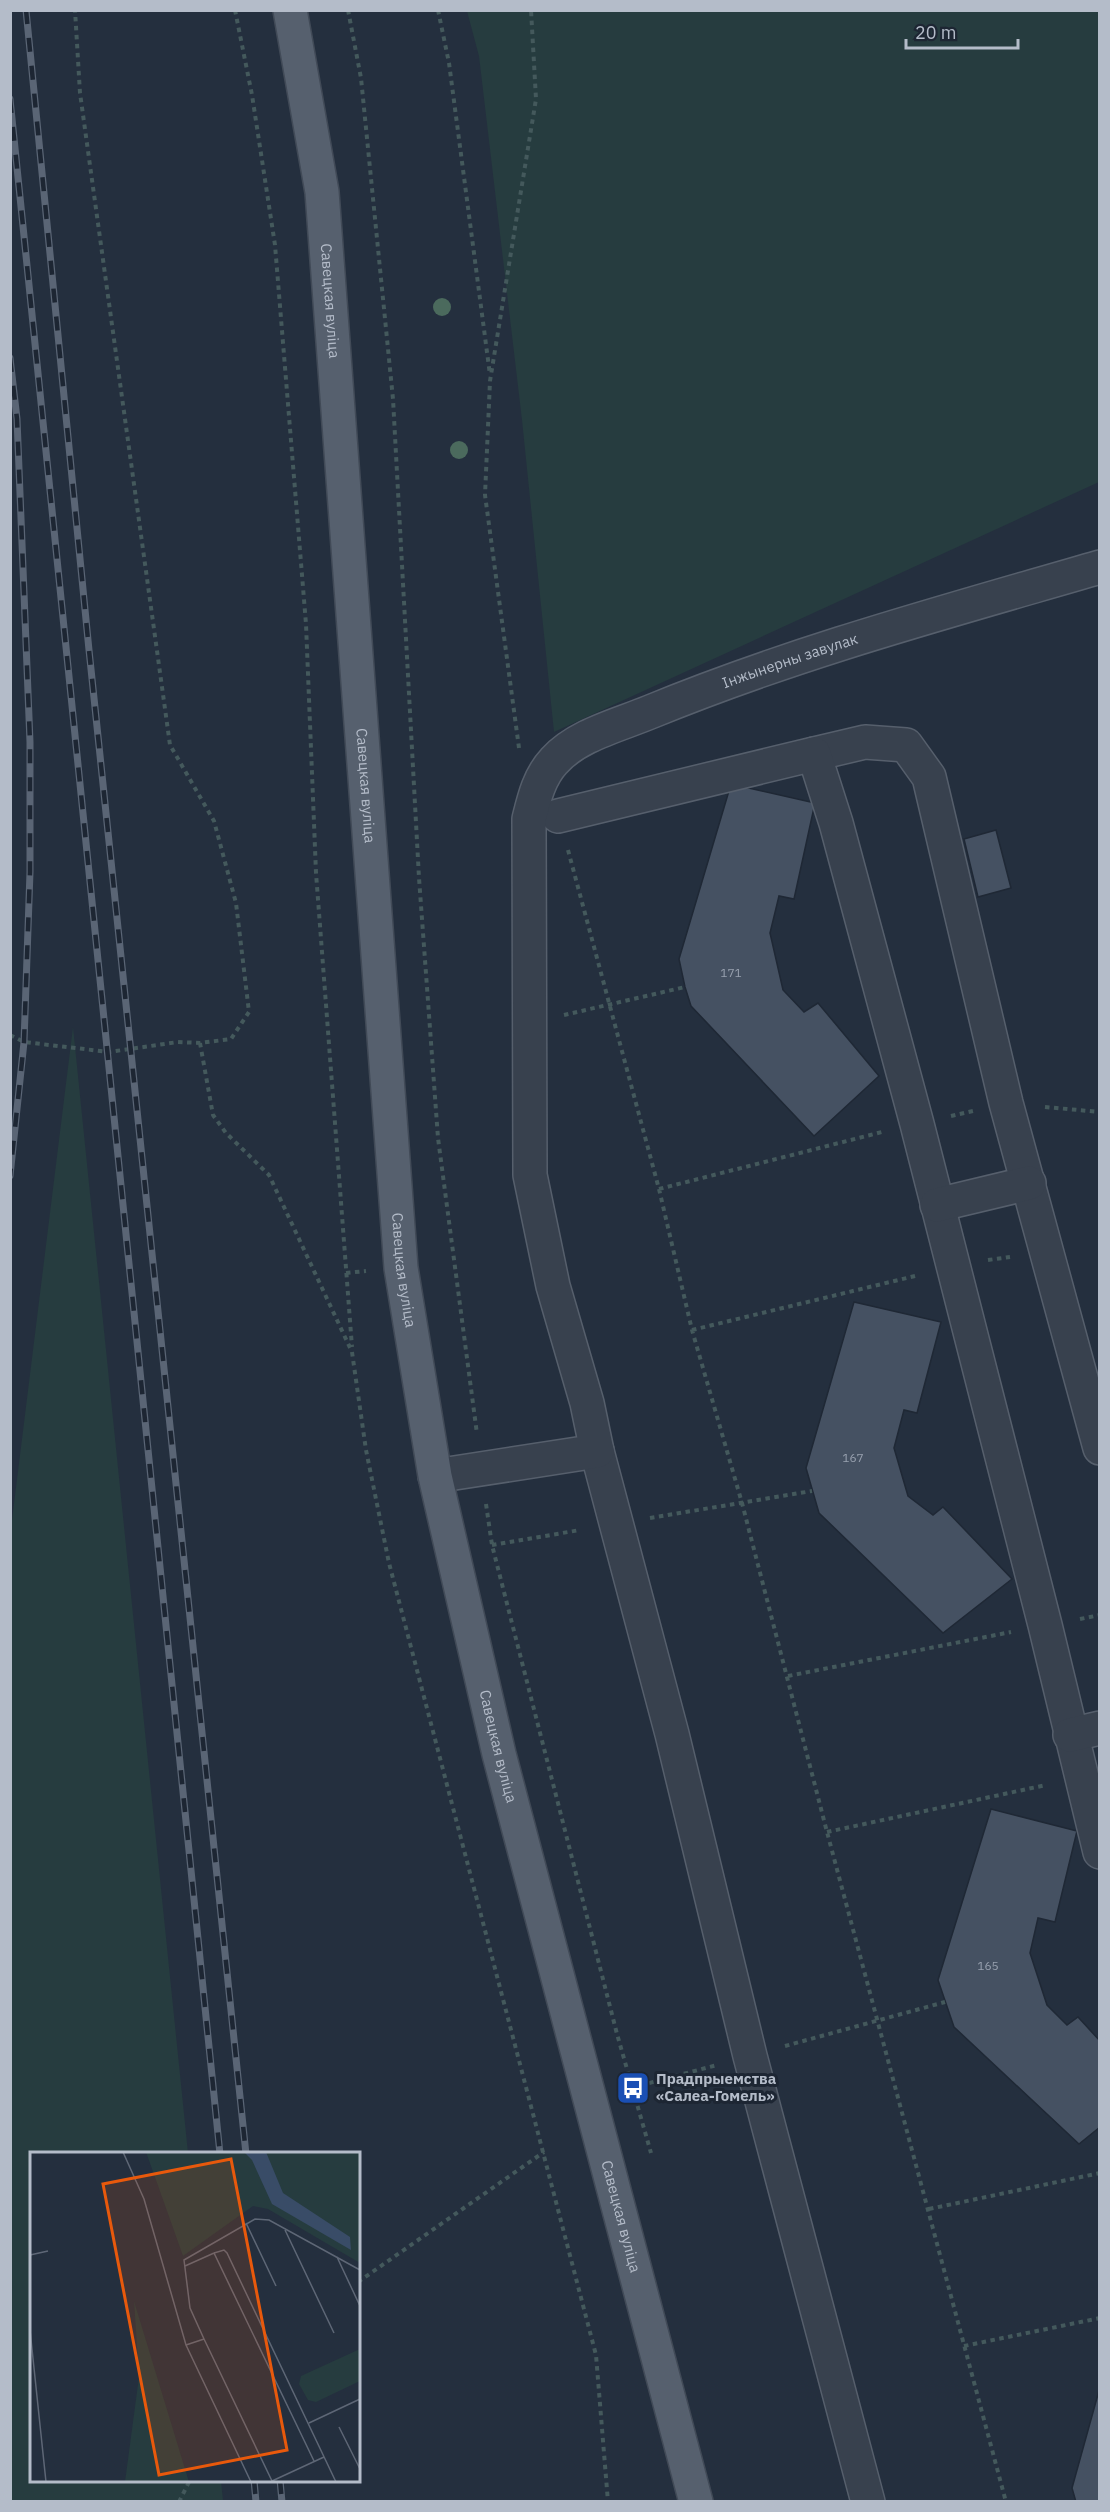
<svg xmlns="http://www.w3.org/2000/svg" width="1110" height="2512" font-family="'IBM Plex Sans',sans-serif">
<rect width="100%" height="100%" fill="#242f3e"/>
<path fill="#263c3f" d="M467 11H1099V482L554 732 522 420 479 56Z
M73 1027 188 2153 32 2154V2480L221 2481 223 2501H11L10 1536Z"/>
<path fill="#455162" stroke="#1f2835" stroke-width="1.5" d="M731 784 815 803 794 899 779 896 770 933 783 990 804 1012 818 1003 879 1076 814 1136 691 1006 685 987 679 959Z
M996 830 1011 888 978 897 964 839Z
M854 1302 941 1322 917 1413 904 1410 894 1448 908 1496 933 1515 943 1507 1012 1579 943 1633 819 1513 806 1468Z
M991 1809 1077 1831 1055 1922 1038 1918 1030 1953 1047 2005 1067 2025 1078 2017 1100 2041V2127L1079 2144 954 2027 938 1980Z
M1100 2387V2502H1076L1072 2488Z"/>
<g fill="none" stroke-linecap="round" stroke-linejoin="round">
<defs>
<g id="minor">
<path d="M814 754 865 742 906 745 929 777 1006 1103 1100 1448"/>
<path d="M558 816 814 754 836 823 917 1124 1045 1625 1100 1852"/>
<path d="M937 1205 1029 1183"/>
<path d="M597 1451 672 1734 750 2056 868 2502"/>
<path id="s1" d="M435 1476 597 1451 587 1403 553 1286 530 1175 529 819C534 799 539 777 554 761 577 735 619 725 650 712 796 652 949 611 1100 567"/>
<path d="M1070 1735 1100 1728"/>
</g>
<g id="major">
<path id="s2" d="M290 10 322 192 401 1268 435 1476 499 1754 696 2502"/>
</g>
</defs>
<use href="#minor" stroke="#565f6c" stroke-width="36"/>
<use href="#major" stroke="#414a57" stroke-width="36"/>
<path stroke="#44595c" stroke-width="4" stroke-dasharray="4.5 4.5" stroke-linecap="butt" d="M235 10 252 95 275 245 306 624 316 873 352 1347
M348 10 361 78 393 399 419 878 438 1138 477 1434
M438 10 449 63 490 375
M519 748 485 495 490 381 536 99 531 10
M568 850 659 1189 692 1330 742 1503 827 1832 1006 2502
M564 1015 685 987
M10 1035 24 1042 109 1052 178 1042 200 1043 231 1039 249 1012 236 903 214 821 170 745 80 93 75 10
M200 1043 213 1115 226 1133 269 1175 352 1352 366 1450 389 1563 596 2355 608 2502
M1045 1107 1100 1112
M951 1116 973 1111
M659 1189 882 1132
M988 1260 1010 1257
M346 1273 366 1271
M692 1330 919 1275
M486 1504 492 1545 617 2034 651 2153
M650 1518 812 1491
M492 1545 580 1530
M1080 1619 1100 1615
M788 1676 1011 1632
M827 1832 1046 1785
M785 2046 945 2002
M623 2090 717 2065
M929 2209 1100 2173
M358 2282 544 2152
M964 2346 1100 2318
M179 2502 190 2480"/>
<use href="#minor" stroke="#38414e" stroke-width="33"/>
<use href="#major" stroke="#56606e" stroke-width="33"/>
<defs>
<path id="rail" d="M26 10 89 650 246 2154
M10 99 220 2154
M10 358 17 419 30 742V872L24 1042 10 1176
M254 2480 256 2502
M280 2480 282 2502"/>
</defs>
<use href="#rail" stroke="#5a6575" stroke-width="7"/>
<use href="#rail" stroke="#1d2633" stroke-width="4.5" stroke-dasharray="14" stroke-linecap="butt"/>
</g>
<g fill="#4b6a5d">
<circle cx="442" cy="307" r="9"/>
<circle cx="459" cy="450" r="9"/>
</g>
<defs>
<symbol id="bus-square" viewBox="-11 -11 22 22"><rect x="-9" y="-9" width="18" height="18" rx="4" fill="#1a4fb4" stroke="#1d2633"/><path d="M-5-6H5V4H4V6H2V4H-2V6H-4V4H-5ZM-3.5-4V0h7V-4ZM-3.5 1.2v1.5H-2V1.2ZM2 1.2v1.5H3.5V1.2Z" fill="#fff"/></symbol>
</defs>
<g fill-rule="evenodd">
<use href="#bus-square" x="614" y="2069" width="38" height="38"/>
</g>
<g text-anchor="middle" stroke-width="6" stroke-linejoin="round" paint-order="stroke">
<g font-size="12" fill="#98a1af">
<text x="731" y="977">171</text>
<text x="853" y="1462">167</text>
<text x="988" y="1970">165</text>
</g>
<g font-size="15" fill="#b4bcc9" stroke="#1d2633">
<text dy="5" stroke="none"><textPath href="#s2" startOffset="294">Савецкая вуліца</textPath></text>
<text dy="5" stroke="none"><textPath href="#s1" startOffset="1126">Інжынерны завулак</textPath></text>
<text dy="5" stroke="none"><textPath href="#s2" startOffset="780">Савецкая вуліца</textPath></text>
<text dy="5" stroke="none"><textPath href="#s2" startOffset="1266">Савецкая вуліца</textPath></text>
<text dy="5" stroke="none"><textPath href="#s2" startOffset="1752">Савецкая вуліца</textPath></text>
<text dy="5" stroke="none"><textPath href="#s2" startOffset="2238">Савецкая вуліца</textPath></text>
</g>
<g font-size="15" font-weight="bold" fill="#b4bcc9" stroke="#1d2633" text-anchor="start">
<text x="656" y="2084">Прадпрыемства<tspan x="656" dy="17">«Салеа-Гомель»</tspan></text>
</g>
</g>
<g transform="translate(30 2152)">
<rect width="330" height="330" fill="#242f3e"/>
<path d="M116 0H330V111L238 57 223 54 153 104ZM104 149 159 330H95L109 225ZM330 197V229L286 250 278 248 269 232 271 224Z" fill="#263c3f"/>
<path d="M214 0H236L253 41 320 85 321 98 242 52 222 8Z" fill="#394c67"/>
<path fill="none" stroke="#5e6776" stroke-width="1.5" d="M93 0 114 47 156 193 221 330M216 71 246 134M255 78 304 181M184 101 194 98 197 101 306 330M0 103 18 99M307 105 330 154M155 114 184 101 284 309M0 178 16 330M174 187 242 329M156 193 174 187 160 156 154 108 225 67 239 68 330 118M279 271 330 247M309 275 330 317M242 329 294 305"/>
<path fill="#e8590c" fill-opacity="0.15" stroke="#e8590c" stroke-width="3" d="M201 7 257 298 129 323 73 32Z"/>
<rect width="330" height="330" fill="none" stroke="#b4bcc9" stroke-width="3"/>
</g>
<rect width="1110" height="2512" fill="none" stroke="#b4bcc9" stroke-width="24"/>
<path d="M906 39v9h112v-9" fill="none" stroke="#b4bcc9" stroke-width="3"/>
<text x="915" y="39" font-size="18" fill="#b4bcc9" stroke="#1d2633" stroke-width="4.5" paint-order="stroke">20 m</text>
</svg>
